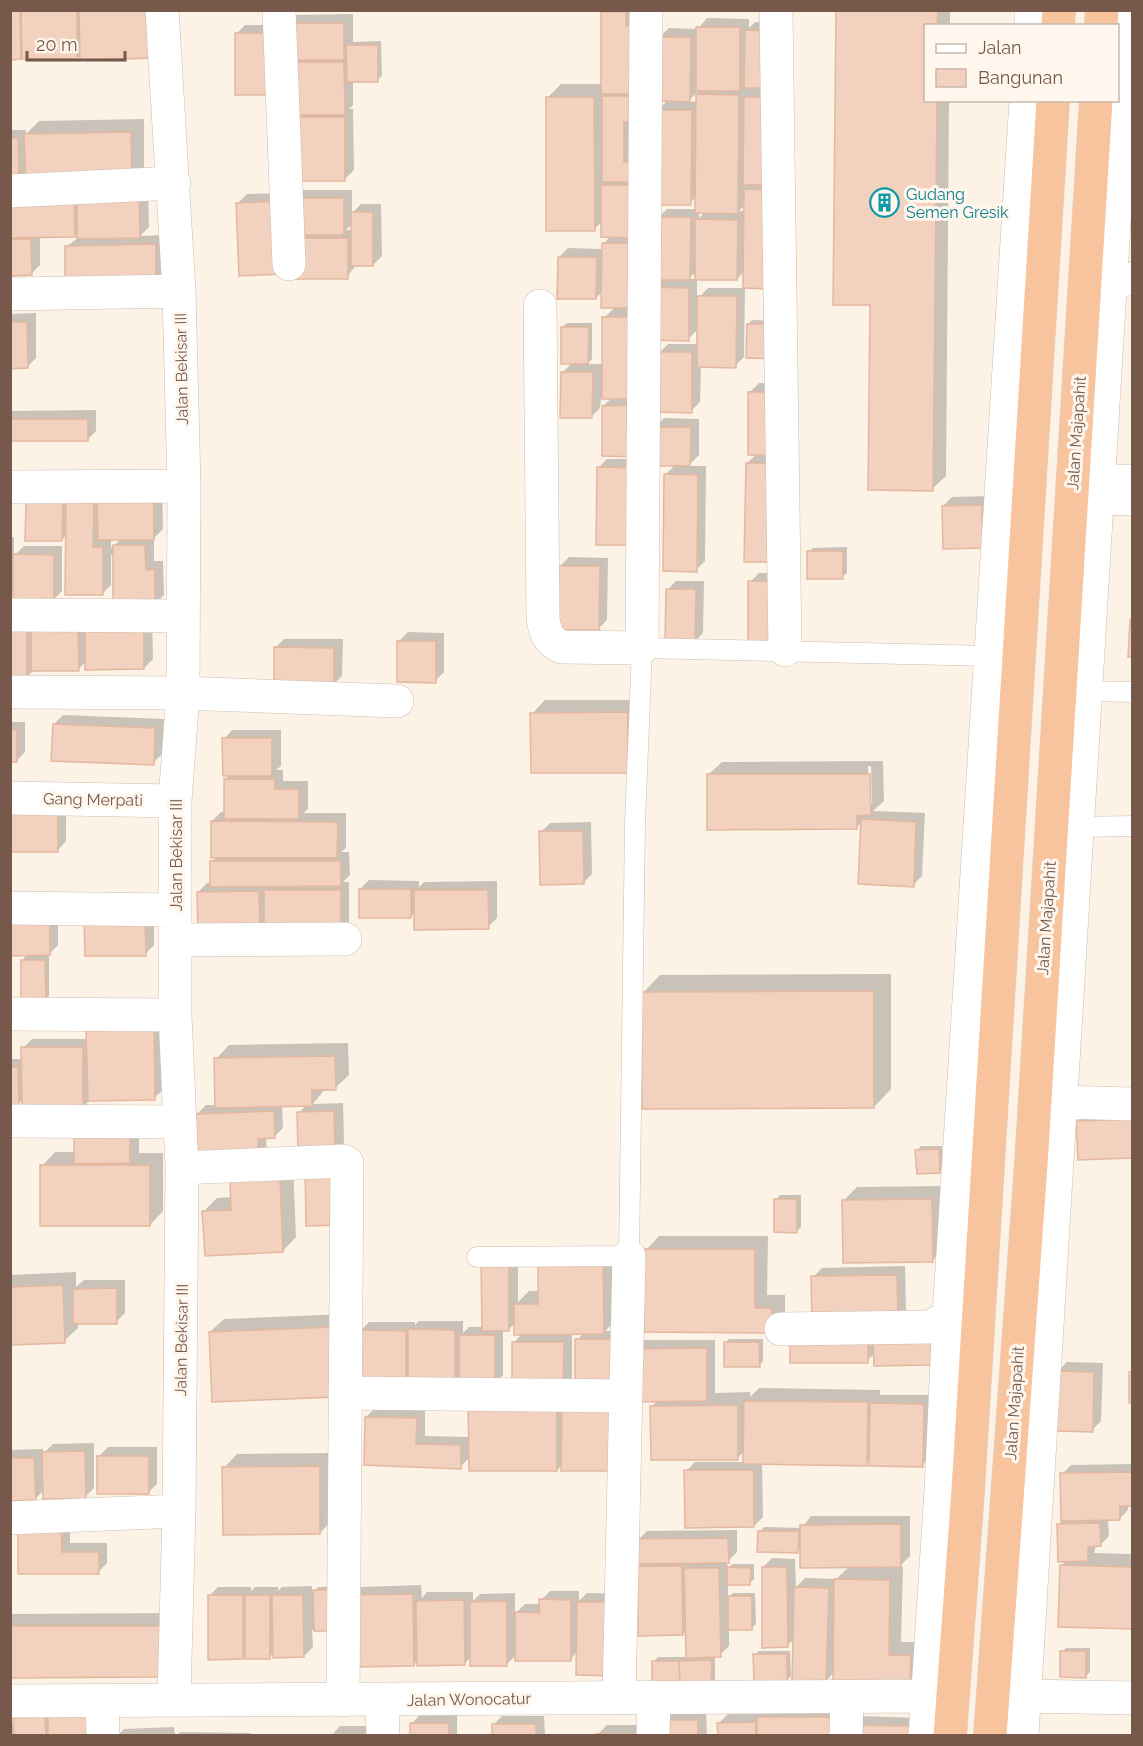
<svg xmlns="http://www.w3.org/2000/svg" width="1143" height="1746" font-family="Raleway,sans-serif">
<rect width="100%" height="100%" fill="#fcf3e6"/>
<path fill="#0003" fill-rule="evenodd" d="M10 10H168L77 58H10Z
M605 10H634L658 218 667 209H696V197L690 203 658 110 668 100 660 37 669 28 698 29 707 18 749 19V28L755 22H781L784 89 745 287 744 357 735 366H701L700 402 691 411 659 353 668 344H699V328L688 339H650L646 446 603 406 612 398H601L600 408 591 417 562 373 572 363 562 327 567 323H592V359L587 364H604V318L615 307 603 291 596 298 559 257 568 248 603 249V244L611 236 603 221 594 229 547 98 561 84H603L602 13ZM698 92 697 102 688 101ZM745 205V211H739ZM699 212H705L699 218ZM697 271 696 279H688ZM744 271V288H708L697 299V279H737Z
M837 10H950V26H926V100H949L946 476 932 489 872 304Z
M353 14V42L381 41 382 76 377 80 353 81V105L349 109H353L354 170 345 179 295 180 288 24 296 15Z
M245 25H283L237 93 236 34Z
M144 119V168L131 181 27 171 18 180H10V130H26V134L39 121Z
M148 184 149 227 140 236 164 235 165 277 156 286 66 247 79 237V231L75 235 40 236V265L31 274H10V194Z
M304 190H352V213L361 204H381L382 256 373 265H356L347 277 238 203 247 194 291 193 295 199ZM352 224V230H346Z
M36 313V358L27 367H10V314Z
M752 320 779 321 774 358 748 324Z
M759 383 785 384 746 560 747 463 757 454 750 392Z
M96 410V431L87 440H10V411Z
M664 418 699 419V455L688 466H706L705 561 696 570 665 475 676 464 655 427Z
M607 459H648L647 535 598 468Z
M162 487 163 529 154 538V561H163L164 595 155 604 114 555H111V585L102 594 67 534 62 540 27 503ZM111 539H121L111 548Z
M990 496 991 538 943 506 952 497Z
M10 537H14V556L24 546H62V591L53 600 15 588 10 592Z
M847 547V573L842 577 809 552 813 548Z
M569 557 608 558 607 620 598 629 560 566Z
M759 573H783V633L750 582Z
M676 581H704L703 633 694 642 667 590Z
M152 615 153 659 144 668 87 661 78 669 34 670 27 677 10 617Z
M408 632 444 633V672L435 681 399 641Z
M284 639H343L342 676 333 685 275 648Z
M545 700H640L627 771 532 714Z
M63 715 164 719 162 754 153 763 54 724Z
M10 722H25V752L16 761H10Z
M232 730H281V766L276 770H283V781H308V809L303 813H346V848L341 852H349L350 875 343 882H349V925L266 935 198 892 207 883H212V862L218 856 212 821 221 812H225V779L230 775 224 739Z
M883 761 884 801 873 811 925 813 922 876 913 885 862 822 856 828 708 775 722 762ZM868 766H871L872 803 869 806Z
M66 795V841L58 850H10Z
M591 822 592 874 583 883 541 832 550 823Z
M369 880 419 881V887L424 882 497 881V918L488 927 416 912 411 916 360 889Z
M58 908V945L49 954V996L45 1000 22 961Z
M154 912V945L145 954 86 955Z
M891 974V1089L874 1107 643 993 660 975Z
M167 1014 168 1085 154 1098 90 1100 83 1107 23 1099 18 1104H10V1059H23V1048L32 1039H88Z
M348 1043 349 1075 335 1088 325 1089 313 1104 343 1103 344 1143 335 1152 299 1113 306 1105H282L283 1128 274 1137H266L267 1151 258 1160 197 1114 206 1105H217L216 1059 229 1045Z
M1132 1111V1156L1079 1158 1078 1122 1087 1113Z
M139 1118V1153H163V1211L150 1225 42 1166 55 1152H75Z
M921 1146H942L944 1168 939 1172 917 1151Z
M293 1165 296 1237 283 1251 204 1211 217 1198 232 1197Z
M945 1186 946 1247 932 1261 843 1201 857 1187Z
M780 1195H801V1227L797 1231 776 1199Z
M659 1236H768L767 1295H785V1318L772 1331 646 1250Z
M616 1248 617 1319 605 1331H624V1378L577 1340 584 1333H572V1378L560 1390H570L563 1464 557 1470 470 1457 460 1467 365 1464 366 1417 375 1408 425 1410V1436L470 1437 513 1390V1343L523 1333 515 1323 509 1329H503V1375L494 1384H405L360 1331 369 1322H415V1325L419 1321H463V1333L469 1327H483L482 1261 518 1252V1302L529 1291H539Z
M905 1266 906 1310 897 1319 813 1277 822 1268Z
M76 1272V1287L84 1280H125V1313L116 1322H78V1328L64 1341 10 1343V1275Z
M346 1314 349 1382 210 1332 224 1319Z
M877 1332 875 1353 867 1361H792Z
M729 1339H763V1361L759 1365 725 1343Z
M642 1340H715V1393L750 1392V1397L759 1388 880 1390V1395H932L931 1456 922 1465 870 1460 866 1464 762 1463 763 1517 754 1526 686 1471 695 1462H744L745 1451 737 1458 652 1406 658 1400 633 1401Z
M1067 1362 1103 1363 1101 1421 1092 1430 1058 1371Z
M94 1443V1488L85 1497 45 1489 35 1499H10V1450L43 1449V1454L53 1444Z
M108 1447H157V1484L148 1493 99 1456Z
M333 1453V1519L320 1533 224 1468 237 1454Z
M1132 1464V1505H1128V1510L1119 1519H1108L1109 1536 1100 1545H1096L1094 1553 1132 1554V1628L1060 1625 1062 1565 1067 1560 1058 1525 1062 1521V1474L1071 1465Z
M811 1516H910V1556L899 1567H903L901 1642H924L923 1667 910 1681 834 1672 826 1681 795 1638 787 1646 763 1567 772 1558 795 1559 796 1587 805 1578 836 1579 850 1566 802 1547 797 1551 759 1532 764 1527 802 1528Z
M70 1519V1543H107V1563L98 1572H20Z
M737 1530V1552L727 1562 728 1569 732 1564H754V1579L750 1583H728V1598L733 1593H755L756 1624 752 1628H729V1646L720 1655H715V1679L711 1683 654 1662 658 1657H688L687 1629 683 1634 638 1567 643 1562 638 1540 647 1531Z
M421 1585 422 1598 427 1592H473V1601L480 1594 515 1593V1614L525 1604H541V1600L550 1591H579V1601L587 1593 624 1594 570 1660 516 1655 507 1664 472 1656 464 1664 418 1660 414 1665 351 1666 359 1587Z
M312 1586V1593L318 1587 345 1586 341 1630H312L313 1647 304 1656 274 1652 270 1657 247 1654 243 1658 209 1596 218 1587H251V1591L255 1587H278V1591L282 1587Z
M175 1613V1662L10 1677V1614Z
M1066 1648H1090V1672L1086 1676 1062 1652Z
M759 1651H790L791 1676 787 1680 755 1655Z
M54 1708 101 1736H10V1723H14V1718L23 1709Z
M767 1708H850L860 1716 919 1718V1736H719V1723L728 1714H761Z
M706 1711 707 1736H657L666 1712Z
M421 1714 457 1715V1736H412V1723Z
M502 1716H544L545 1736H493V1725Z
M607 1725H653V1736L598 1734Z
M340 1726H373V1736H331Z
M174 1727 175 1736H117L124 1729Z
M180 1732 251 1733V1736H177Z"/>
<path fill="#f2d1be" stroke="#e4b79e" stroke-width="1.5" d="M77 10V59H22L21 11Z
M79 10H160V58L80 60Z
M836 10H938L937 26H926V100H937L933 491 868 490 870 305H833Z
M10 11H20L21 59 10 60Z
M601 12H626V26H641L642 94H601Z
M286 23H344V60H286Z
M696 27H740V91H696Z
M745 30 773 31 772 88H744Z
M235 33H275V95H235Z
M659 37H691L690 102 658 101Z
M346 45H378V82H347Z
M293 62H344L345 115H293Z
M696 94 739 95 738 214 695 213Z
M602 96H641V122H624V162H639V182H602Z
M546 97H594L595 231H546Z
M744 97H776L775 185H743Z
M656 110H692L691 205H655Z
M293 117H345V181H294Z
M131 132 132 183 26 185 24 134Z
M18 138 19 181H10V139Z
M601 185H640V238L601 237Z
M744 189 776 190 775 289 743 288Z
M139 193 140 238 77 239V194Z
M74 194 75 237 10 238V195Z
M293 198H344V235H293Z
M282 201 285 274 239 276 236 203Z
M351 212H373V266H351Z
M656 217H691L690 280H656Z
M695 219 738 220 737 280H695Z
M293 238H348V279H293Z
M10 239H31L32 275 10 276Z
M602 243H639L638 308H601Z
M156 244V287L65 289V246Z
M558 257H597L596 299H557Z
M650 287 689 288V341L649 340Z
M697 296H737L736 368 697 367Z
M602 317H642L641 399H602Z
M10 322H27L28 368 10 369Z
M747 324H775V359L746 358Z
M561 327H589L588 364H561Z
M658 352H692V413L657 412Z
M561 372H593L592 418H560Z
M748 392H777L776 456 748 455Z
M638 405V457L602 456V406Z
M10 419H88V441H10Z
M653 427H691L690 466H653Z
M746 463H778L776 562H744Z
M597 467 640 468 639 545H596Z
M664 474 698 475 697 572 663 571Z
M97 495H154V540H98Z
M66 499H94L93 547H103V595H65Z
M26 502H63L62 541H25Z
M982 505 983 548 943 549 942 506Z
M113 545H145L146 570 155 569V605L113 606Z
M807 551H843V579H807Z
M13 554 54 555V601H13Z
M558 566H600L599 630H558Z
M748 581H775V644L748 643Z
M666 589H696L695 644 665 643Z
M1130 620H1132V657H1128Z
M78 624 79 671H31V625Z
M144 624V669L85 670V625Z
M10 625H27V678H10Z
M397 641H436V683L397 682Z
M274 647 334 648V686H274Z
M628 712V773H531L530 713Z
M53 724 155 728 154 765 51 761Z
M10 730H17V762H10Z
M222 738H272V776H223Z
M707 774H870L871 815 857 816V829L707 830Z
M224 779H275V789H299V819H224Z
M58 803V852H10V804Z
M861 819 916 822 914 887 858 884Z
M211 821 338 822 337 858H211Z
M539 831H583L584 884 540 885Z
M210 861H341V886L210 887Z
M359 889H411V918H359Z
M264 890H341V935L264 936Z
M414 890H488L489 929 414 930Z
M259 891 260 936 198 937 197 892Z
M10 917H50V955L10 956Z
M84 920H145L146 956H85Z
M21 960H45L46 1002 21 1001Z
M874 991V1108L642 1109 641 992Z
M154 1027 155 1100 88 1101 86 1028Z
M21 1047H83V1108L22 1109Z
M335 1056 336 1090H312V1106L215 1108 214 1058Z
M10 1067H18L19 1106H10Z
M274 1111 275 1138 258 1139V1161L198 1164 196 1114Z
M334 1111 335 1154H298L297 1112Z
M1132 1119V1158L1078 1160 1076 1121Z
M74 1127H130V1163L74 1164Z
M939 1149 940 1173 917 1174 915 1150Z
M40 1165H150V1226H40Z
M341 1165 342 1225 306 1226 305 1166Z
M280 1178 283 1252 205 1256 202 1211 231 1210 230 1180Z
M774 1199H797V1233L774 1232Z
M932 1199 933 1262 843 1263 842 1200Z
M644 1249H755V1308H772V1333L644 1332Z
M481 1261H509V1331H482Z
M538 1261H603L604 1334 514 1335V1304H538Z
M897 1275 898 1321 812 1322 811 1276Z
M63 1285 65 1343 10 1345V1287Z
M117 1288V1324H73V1289Z
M333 1327 336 1397 212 1402 209 1332Z
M408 1329 455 1330V1385H408Z
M359 1330 406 1331V1385H358Z
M932 1333V1365L874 1366 873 1334Z
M459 1335H495V1385H459Z
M575 1339H616L615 1389 575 1388Z
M790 1340 868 1341V1363H790Z
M512 1342H564L563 1388H512Z
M724 1342H759L760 1367H724Z
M707 1348V1401L632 1402 631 1349Z
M1057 1371 1094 1372 1093 1432 1055 1431Z
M1132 1371V1403H1129V1372Z
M744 1401 868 1402 867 1466 743 1464Z
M468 1402H557V1471H469Z
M870 1403 924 1404 923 1467 869 1466Z
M738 1405V1460H651L650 1406Z
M562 1407H611L610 1471H561Z
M365 1417 417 1418 416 1444 461 1445V1469L364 1465Z
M85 1451 86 1499H43L42 1452Z
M97 1456H149V1494H97Z
M10 1458H34L36 1500 10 1501Z
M320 1466V1534L223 1535 222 1467Z
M684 1470H754V1527L685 1528Z
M1132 1472V1506H1120V1520L1061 1521 1060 1473Z
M1100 1523 1101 1546 1088 1547V1561L1058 1562 1057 1524Z
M901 1524V1567L800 1568V1525Z
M18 1528H61L62 1552H99V1574H18Z
M758 1531H799L798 1553 757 1552Z
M728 1538 729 1563 637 1564 636 1539Z
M1060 1565 1132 1567V1629L1058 1627Z
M637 1566H682L683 1635 638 1636Z
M727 1567 751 1568 750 1585H727Z
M762 1567H787L788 1647 762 1648Z
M684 1568H719L721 1657 686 1658Z
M834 1579 890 1580 889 1655H911L910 1682 833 1681Z
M794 1587 829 1588 826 1683 792 1682Z
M313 1590H341L342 1631H314Z
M413 1594 414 1666 350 1667 349 1595Z
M208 1595H243V1659L208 1660Z
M245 1595H270V1659H245Z
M272 1595H303L304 1657 273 1658Z
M728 1596H752V1630H728Z
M539 1599 571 1600V1661H515V1612L540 1613Z
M464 1600 465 1665 417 1666 416 1601Z
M507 1601V1666H470V1602Z
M577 1602H615V1676L576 1675Z
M10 1626H162V1677L10 1678Z
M1060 1651H1086V1678L1060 1677Z
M753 1654H787V1681H754Z
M712 1660 711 1685H680L679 1661Z
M652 1661H679L680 1685H652Z
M92 1716V1736H48V1717Z
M45 1717 46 1736H14L13 1718Z
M757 1717H842V1736H757Z
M656 1720H698V1736H656Z
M756 1722V1736H718L717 1723Z
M410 1723H449V1736H410Z
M492 1724H536V1736H492Z
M849 1725 911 1726V1736H849Z
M596 1734H644V1736H596Z"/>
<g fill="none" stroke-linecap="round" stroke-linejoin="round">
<defs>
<path id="service" d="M1100 474 1132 475
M1086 691 1132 692
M1077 827 1132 826
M477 1257 629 1256 635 824 642 648 991 656"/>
<path id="minor" d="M162 10 179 291 184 486 183 693 175 801V1015L182 1168 179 1511 174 1699
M279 10 289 264
M776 10 785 650
M10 191 174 183
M1111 280 1132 279
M10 294 179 291
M540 306 543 618C545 633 548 641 562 647L642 648 646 10
M10 487 184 486
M1098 498 1132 499
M10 615 183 616
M10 692 183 693 397 701
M10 798 175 801
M10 908 175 910
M175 940 345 939
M10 1014 175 1015
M1061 1102 1132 1104
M10 1121 180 1122
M182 1168 343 1161 347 1163 343 1700
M781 1329 930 1327 949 1316
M345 1393 626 1396
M10 1518 179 1511
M619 1697 629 1256
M102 1701 103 1736
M382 1701 383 1736
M653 1736 654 1697
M846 1736 847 1697"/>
<path id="tertiary" d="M1031 26V10
M1025 1696 1132 1698
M10 1701 928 1696
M925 1736 941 1490 949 1316 1026 100
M1022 1736 1127 10"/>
<path id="trunk" d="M1058 26 1059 10
M1101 26 1102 10
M950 1736 968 1490 1053 100
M990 1736 1031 1165 1096 100"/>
</defs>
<use href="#service" stroke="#d0bdaf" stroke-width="21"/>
<use href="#minor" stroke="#d0bdaf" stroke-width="34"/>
<use href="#tertiary" stroke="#d0bdaf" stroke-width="34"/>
<use href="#trunk" stroke="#d9d1cd" stroke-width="34"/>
<use href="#service" stroke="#fff" stroke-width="20"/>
<use href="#minor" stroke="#fff" stroke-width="33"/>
<use href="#tertiary" stroke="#fff" stroke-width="33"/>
<use href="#trunk" stroke="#f8c49e" stroke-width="33"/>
</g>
<defs>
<symbol id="building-ring" viewBox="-11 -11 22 22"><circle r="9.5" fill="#fff7ed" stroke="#0f9aa8" stroke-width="1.5"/><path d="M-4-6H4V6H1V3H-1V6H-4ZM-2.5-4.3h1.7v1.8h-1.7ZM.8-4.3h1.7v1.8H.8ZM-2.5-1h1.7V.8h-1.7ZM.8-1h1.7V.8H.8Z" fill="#0f9aa8"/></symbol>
</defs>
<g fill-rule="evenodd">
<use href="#building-ring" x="868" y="186" width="33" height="33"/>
</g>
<g text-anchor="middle" stroke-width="6" stroke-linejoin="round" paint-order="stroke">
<g font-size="16" fill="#0d838f" stroke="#fff7ed" text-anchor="start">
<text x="906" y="200">Gudang<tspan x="906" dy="18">Semen Gresik</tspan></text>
</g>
<g font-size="16" fill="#76594b" stroke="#fff7ed">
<text transform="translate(181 369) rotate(-91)" y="6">Jalan Bekisar III</text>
<text transform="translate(1076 433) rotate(-86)" y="6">Jalan Majapahit</text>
<text transform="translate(93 799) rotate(1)" y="6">Gang Merpati</text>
<text transform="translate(176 855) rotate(-90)" y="6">Jalan Bekisar III</text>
<text transform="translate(1046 918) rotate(-86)" y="6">Jalan Majapahit</text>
<text transform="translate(181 1340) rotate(-89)" y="6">Jalan Bekisar III</text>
<text transform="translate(1014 1403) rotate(-86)" y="6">Jalan Majapahit</text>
<text transform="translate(469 1699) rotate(-1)" y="6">Jalan Wonocatur</text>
</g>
</g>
<rect width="1143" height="1746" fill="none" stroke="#76594b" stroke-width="24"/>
<rect x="924" y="24" width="195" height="78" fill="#fff7ed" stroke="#c8b8ac" stroke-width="1.5"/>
<rect x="936" y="44" width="30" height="9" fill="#ffffff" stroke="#c8b8ac" stroke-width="1.5"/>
<text x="978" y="54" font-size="18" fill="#76594b">Jalan</text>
<rect x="936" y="69" width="30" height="18" fill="#f2d1be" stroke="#c8b8ac" stroke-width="1.5"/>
<text x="978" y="84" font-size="18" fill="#76594b">Bangunan</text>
<path d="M27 51v9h98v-9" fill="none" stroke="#76594b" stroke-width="3"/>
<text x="36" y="51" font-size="18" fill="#76594b" stroke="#fff7ed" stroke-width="4.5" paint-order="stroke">20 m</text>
</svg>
